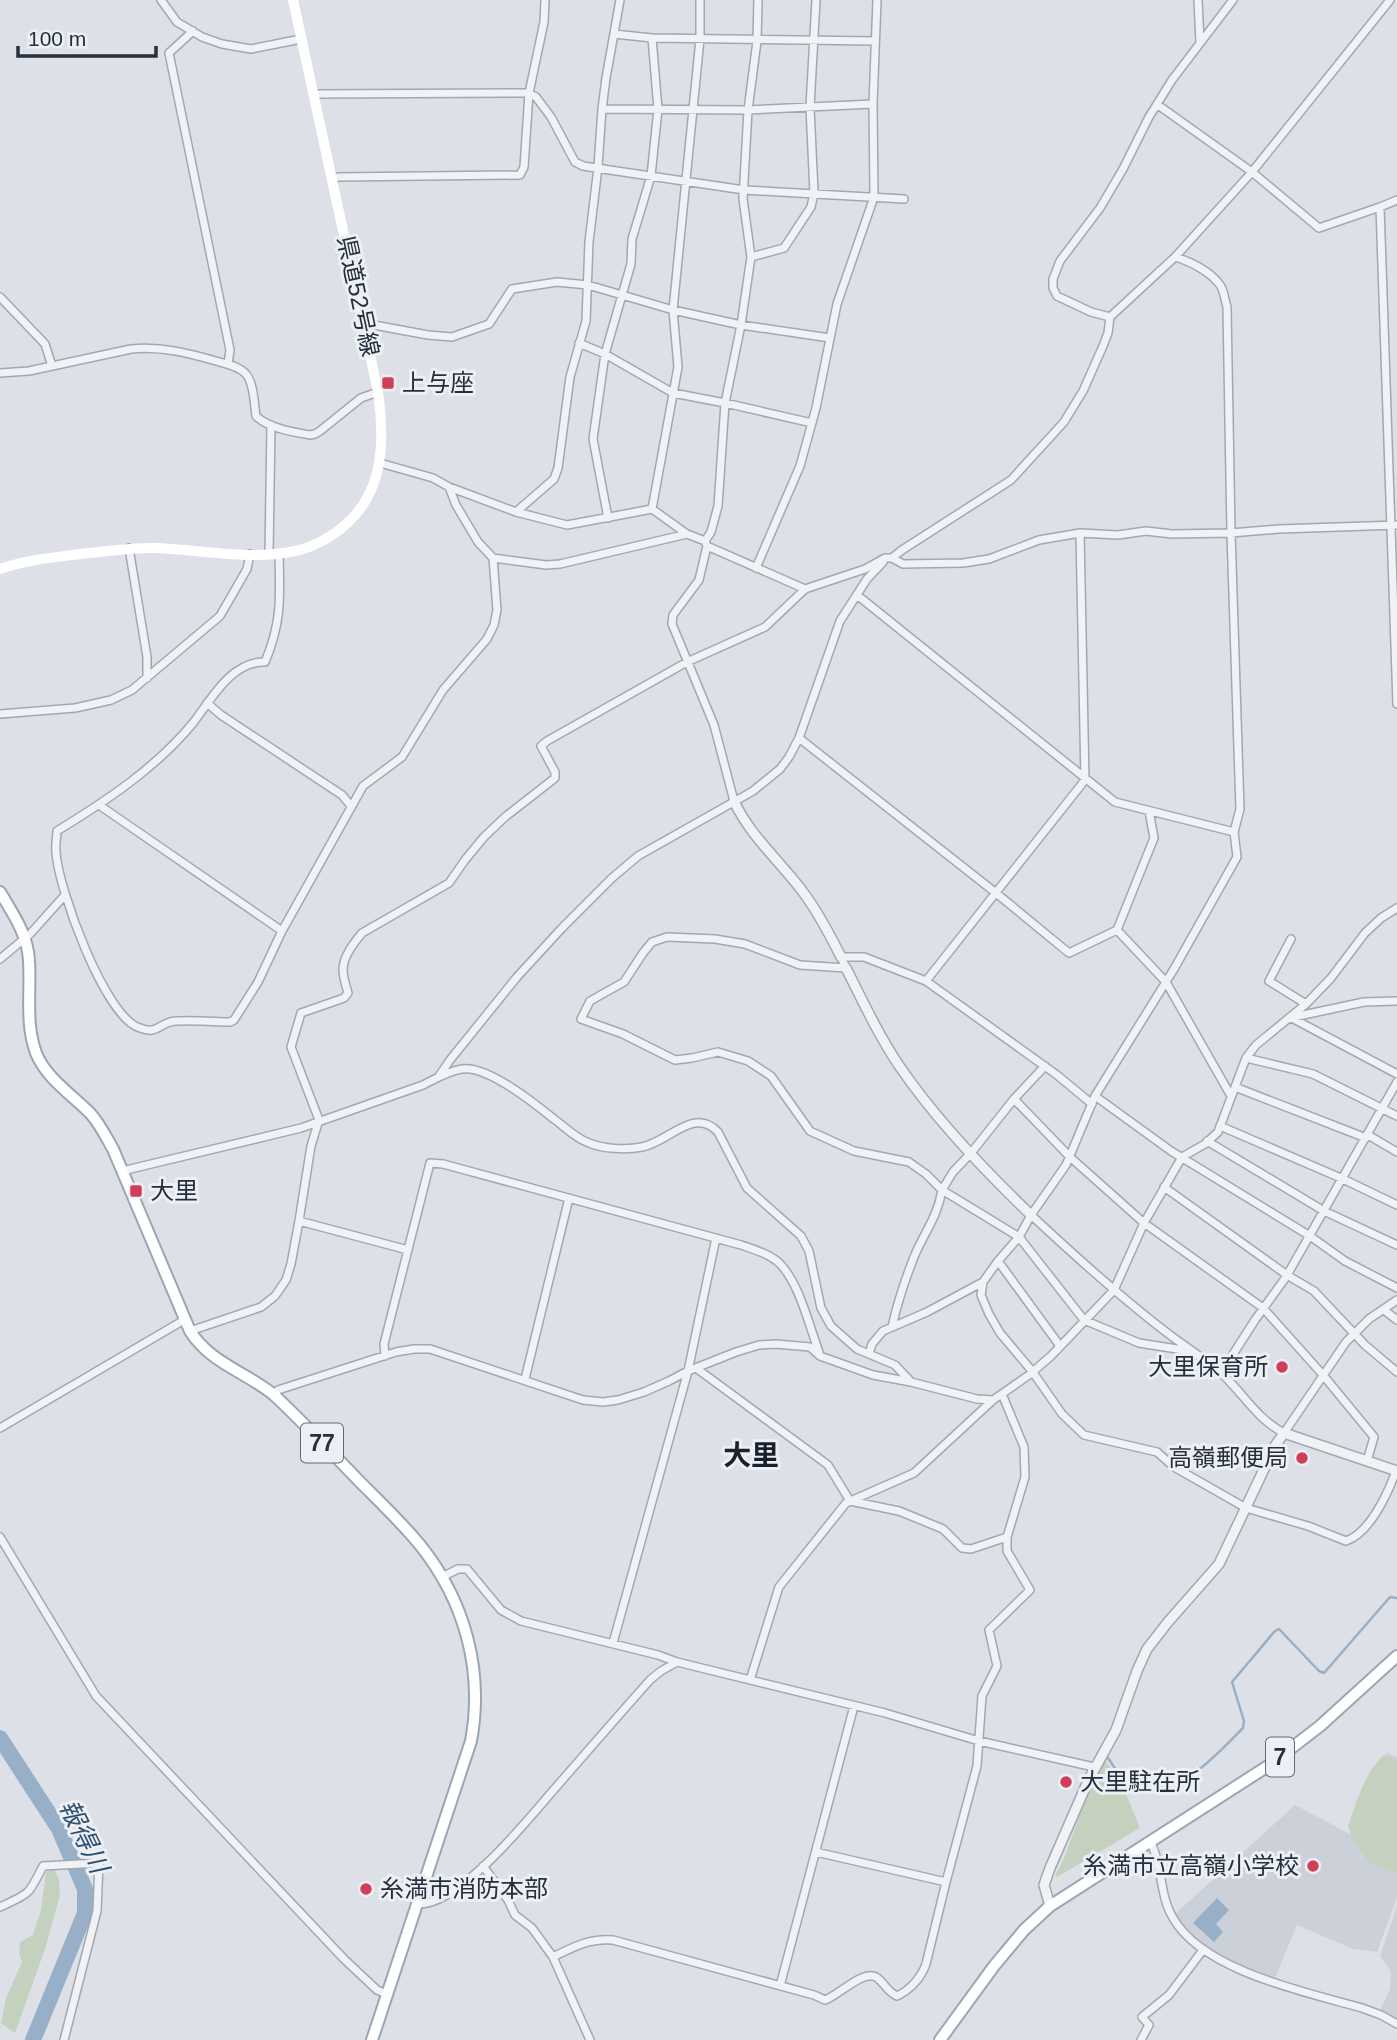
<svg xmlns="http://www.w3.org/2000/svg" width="1397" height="2040" font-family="Arial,'Noto Sans JP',sans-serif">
<rect width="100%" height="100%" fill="#dde1e7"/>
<path fill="#cbd0d9" d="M1387 1753 1397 1757V1898L1377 1952 1353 1949 1297 1925 1275 1978 1249 1970 1233 1962 1216 1953 1186 1931 1175 1914 1295 1805 1350 1834Z
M1397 1906V2020L1380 2010 1390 1989 1391 1972 1380 1956Z"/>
<path fill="#c3d1be" d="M1384 1755 1397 1761V1871L1395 1873 1369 1862 1354 1842 1348 1826C1357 1802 1364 1773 1384 1755Z
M1104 1759 1121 1782 1140 1828 1057 1877 1055 1875 1063 1861 1084 1803Z
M54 1868 59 1880 60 1895 46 1946 15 2033 1 2023 6 1998 22 1962 19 1954 20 1942 33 1935 41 1910 46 1872Z"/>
<path fill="#97b0c8" d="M1217 1898 1229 1910 1216 1924 1223 1932 1214 1942 1193 1923Z"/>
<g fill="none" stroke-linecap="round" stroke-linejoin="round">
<path stroke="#97b0c8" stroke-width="2.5" d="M1106 1756C1114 1764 1118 1777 1126 1783 1130 1786 1136 1787 1142 1788 1182 1795 1217 1754 1243 1728L1244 1721 1232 1682 1275 1631 1279 1629 1319 1671 1324 1673 1390 1597 1397 1598"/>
<path stroke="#97b0c8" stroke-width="16" d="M0 1738 59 1829 85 1889V1913L33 2040"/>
<defs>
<path id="minor" d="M161 0 177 22 202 37 222 44 251 49 301 39
M1198 0 1200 42
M193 31 169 53 230 350 228 364
M614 34 652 38 875 41
M314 94 529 93 536 97 551 117 575 162 583 166 744 190 904 199
M1158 105 1252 172 1319 228 1380 207 1397 200
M602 109 748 110 873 104
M333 179 338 177 520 175 524 167 529 93 544 22 545 0
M1380 207 1397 704
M751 257 784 248 811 207 814 193 810 107 816 0
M0 297 45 344 52 366
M1110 317 1091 312 1057 296 1053 288V279L1060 261 1100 208 1123 169 1149 117 1172 80 1233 0
M363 323 428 335 452 337 489 324 512 289 557 282 588 285 673 310 741 325 830 338
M579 343 605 354 673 393 725 403 812 423
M0 373 29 371 131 349C161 346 188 353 216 361 226 364 239 366 246 374 254 384 254 403 256 416 268 428 293 432 310 435L315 434 320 431 361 398 378 392
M380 463 433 478 449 487 516 512 554 479 558 468 570 377 586 321 589 242 598 167 602 109 606 78 620 0
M652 509 678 367 673 310 700 39V0
M516 512 567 525 652 509 687 534
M608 518 593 439 605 354 631 264 632 239 651 176 658 109 652 38
M705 541 711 532 718 506 725 403 741 325 751 257 743 199 748 110 757 41 758 0
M707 546 805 589
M129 548 147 657V678
M269 554 271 425
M279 554C280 597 282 622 265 662 231 661 211 700 193 723 156 768 106 801 57 831 57 838 55 845 56 852 58 888 105 1018 140 1028 157 1034 157 1026 170 1022 181 1019 217 1022 230 1022L234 1020 258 982 282 931 363 786 402 757 443 690 487 639 494 625 497 610 493 558 478 542 456 505 449 487
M493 558 546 565 560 564 687 534 705 541 707 546 699 580 673 615 672 624 714 725 734 801
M892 558 902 550 1011 480 1064 422 1083 391 1103 346 1108 333 1110 317 1175 257 1252 172 1390 0
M756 568 800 466 816 408 837 304 874 197 873 104 877 0
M857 595 1115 802 1234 832
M207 703 221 715 342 795 351 806
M0 714 75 708 111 700 132 690 220 616 247 569 250 554
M799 738 996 893 1069 953 1117 930 1166 982 1231 1096
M99 805 282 931
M1117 930 1154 838 1149 811
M1291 939 1269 981 1306 1004
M0 959 30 934 65 895
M926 981 1085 780 1080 533
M1290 1017 1397 1074
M1294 1017 1364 1002 1397 1001
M1246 1058 1313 1074 1397 1116
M1045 1066 1014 1099 971 1153 953 1172 942 1190 1019 1237 1084 1320 1139 1343 1190 1351
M439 1076 450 1060 517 977 562 928 612 878 638 856 753 791 780 769 789 757 799 738 840 621 867 579 883 562 884 559
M1235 1087 1366 1138
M1095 1096 1171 1151 1310 1236 1345 1261 1397 1288
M1014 1099 1070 1157 1144 1223 1263 1308 1323 1375 1374 1437 1367 1461
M1220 1126 1343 1179 1397 1205
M1368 1135 1397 1152
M1207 1141 1324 1211 1397 1245
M122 1171 301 1128 423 1085C435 1079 448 1071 462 1069 487 1065 534 1103 554 1119 565 1127 575 1138 589 1143 603 1149 626 1150 642 1147 669 1142 694 1106 718 1132L747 1188 801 1236 809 1251 821 1308 831 1326 857 1349 895 1365 911 1382
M1164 1187 1287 1275 1314 1291 1365 1345 1397 1372
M1031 1215C1076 1257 1121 1298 1170 1335 1186 1347 1203 1358 1218 1370 1242 1391 1255 1418 1284 1433L1346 1342 1369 1319 1397 1300
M299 1221 408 1250
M998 1261 1060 1346
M983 1282 981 1295 989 1314 1000 1333 1032 1371 1062 1414 1084 1435 1157 1452 1174 1467 1246 1508 1308 1526 1346 1541C1370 1533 1388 1493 1396 1471
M1384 1310 1397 1320
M892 1327C897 1304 905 1280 914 1257 924 1233 938 1216 942 1190L926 1174 909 1162 854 1151 810 1131 771 1076 748 1061 718 1052 692 1058 675 1060 623 1034 581 1019 590 1001 624 982 643 953 652 942 667 937 715 939 745 944 800 965 846 968 841 957H864L926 981 1057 1075 1092 1104
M190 1331 261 1307 275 1296 286 1280 291 1264 299 1221 311 1146 319 1120 291 1047 301 1013 344 998 348 993C346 986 343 977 343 970 343 956 354 943 362 933L449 883 465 860 484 837 505 817 555 778V772L541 746 547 741 687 662 765 627 805 589 865 569 885 558H892L903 564 963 563 989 559 1039 540 1080 533 1118 535 1146 531 1172 534 1231 533 1279 529 1397 525
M869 1354 872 1344 883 1331 927 1312 983 1282 998 1261 1019 1237 1031 1215 1066 1165 1095 1096 1174 969 1237 857 1234 832 1240 809 1231 533 1227 307C1225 301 1224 290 1220 285 1211 272 1190 261 1175 257
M385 1356 384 1344 430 1163 443 1164 741 1245C753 1249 767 1253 777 1261 799 1280 809 1326 819 1352
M696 1368 828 1465 850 1501 899 1511 943 1529 962 1548 971 1549 1007 1537 1025 1477 1024 1447 1002 1394
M1221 1373 1255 1320 1286 1277 1397 1082
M525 1379 569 1198
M274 1395 278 1390 396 1352 414 1349H430L583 1400 603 1402 618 1400 644 1392 669 1381 688 1371 736 1352 759 1345 776 1344 810 1347 820 1356 873 1375 911 1382 977 1399 993 1400
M0 1428 184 1320
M0 1537 96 1696 344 1959 377 1990 387 1994
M442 1577 458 1569H467L501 1610 521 1621 658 1655 677 1662 885 1713 979 1741 1094 1767
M613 1643 688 1371 716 1238
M750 1680 779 1587 846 1503 914 1473 993 1400 1029 1375 1051 1356 1114 1290 1144 1223 1182 1157 1205 1144 1218 1132 1246 1058 1256 1045 1306 1004 1331 978 1365 933 1381 918 1397 908
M1150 1841C1163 1865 1159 1895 1173 1918 1203 1971 1306 1992 1362 2008L1381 2015 1397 2024
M816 1852 946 1882
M483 1866 508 1900 515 1915 532 1928 553 1957 590 2040
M418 1904C458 1906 526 1822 551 1793 584 1755 617 1717 650 1680L661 1671 677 1662
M0 1907C30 1893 28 1896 43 1866L99 1863 97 1911 64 2040
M553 1957C573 1947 590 1938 613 1940L814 1995 825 2000C839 1995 863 1970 876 1977 884 1982 887 1992 897 1996 910 1990 921 1978 926 1964L946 1882 977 1766 982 1696 997 1666 989 1630 1030 1590 1007 1551V1537
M780 1986 854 1706
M1141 2040 1149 2025 1142 2017 1169 1995 1203 1950"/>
<path id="tertiary" d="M734 801C750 836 780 861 803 892 818 912 830 935 841 957
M846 968C863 1002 879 1036 900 1067 937 1121 984 1170 1031 1215
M1050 1906 1044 1885 1050 1868 1088 1781 1116 1730 1137 1671 1147 1649 1168 1622 1219 1564 1275 1446 1284 1433 1397 1471"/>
<path id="primary" d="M0 892C13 914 28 935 29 961 31 992 25 1023 36 1053 46 1078 71 1094 90 1113 100 1124 106 1137 113 1149L190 1331C210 1363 246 1372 274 1395 304 1423 332 1453 361 1483 381 1503 402 1523 420 1545 465 1601 484 1671 471 1741L372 2040
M940 2040 994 1966 1024 1930 1050 1906 1268 1766 1320 1726 1397 1656"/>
</defs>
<use href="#minor" stroke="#a2a8b1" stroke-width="10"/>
<use href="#tertiary" stroke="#a2a8b1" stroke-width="12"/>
<use href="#primary" stroke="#9ca6b3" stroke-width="14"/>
<use href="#minor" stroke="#f0f2f5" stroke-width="7"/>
<use href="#tertiary" stroke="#f0f2f5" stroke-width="9"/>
<path stroke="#fff" stroke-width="10" d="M0 569C29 559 58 557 88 553 111 551 134 547 157 548 199 550 243 559 284 553 300 551 315 546 329 537 383 504 386 449 378 392L293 0"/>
<use href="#primary" stroke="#fff" stroke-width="10"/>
</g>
<g fill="#cf3f58" stroke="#ecf0f5" stroke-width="2.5">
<rect x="381" y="376" width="14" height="14" rx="3.5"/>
<rect x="129" y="1184" width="14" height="14" rx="3.5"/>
<circle cx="1282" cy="1367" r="7"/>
<circle cx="1302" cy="1458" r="7"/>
<circle cx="1066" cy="1782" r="7"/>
<circle cx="1313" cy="1866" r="7"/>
<circle cx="366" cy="1889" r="7"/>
</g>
<g text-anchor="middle" stroke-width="6" stroke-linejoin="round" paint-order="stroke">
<g fill="#ecf0f5" stroke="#616975" stroke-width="2">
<rect x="301" y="1423.5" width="42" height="39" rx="5"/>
<rect x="1266" y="1737.5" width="28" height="39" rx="5"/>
</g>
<g font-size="23" font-weight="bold" fill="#262f3e">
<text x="322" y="1451">77</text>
<text x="1280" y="1765">7</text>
</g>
<g font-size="24" fill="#262f3e" stroke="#ecf0f5">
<text transform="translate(358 296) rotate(78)" y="8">県道52号線</text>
</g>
<g font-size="24" fill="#262f3e" stroke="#ecf0f5" text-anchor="start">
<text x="402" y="391">上与座</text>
<text x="150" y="1199">大里</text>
<text x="1268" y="1375" text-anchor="end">大里保育所</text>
<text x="1288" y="1466" text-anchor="end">高嶺郵便局</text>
<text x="1080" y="1790">大里駐在所</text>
<text x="1299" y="1874" text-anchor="end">糸満市立高嶺小学校</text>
<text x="380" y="1897">糸満市消防本部</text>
</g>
<g font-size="26" font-style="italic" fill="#304f72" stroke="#ecf0f5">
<text transform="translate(84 1836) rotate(64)" y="9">報得川</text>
</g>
<g font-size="28" font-weight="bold" fill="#19202e" stroke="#ecf0f5">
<text x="751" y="1465">大里</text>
</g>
</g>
<path d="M18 46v10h138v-10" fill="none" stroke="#262f3e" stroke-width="3.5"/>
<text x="28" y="46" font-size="21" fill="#262f3e" stroke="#ecf0f5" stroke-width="5" paint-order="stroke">100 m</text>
</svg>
